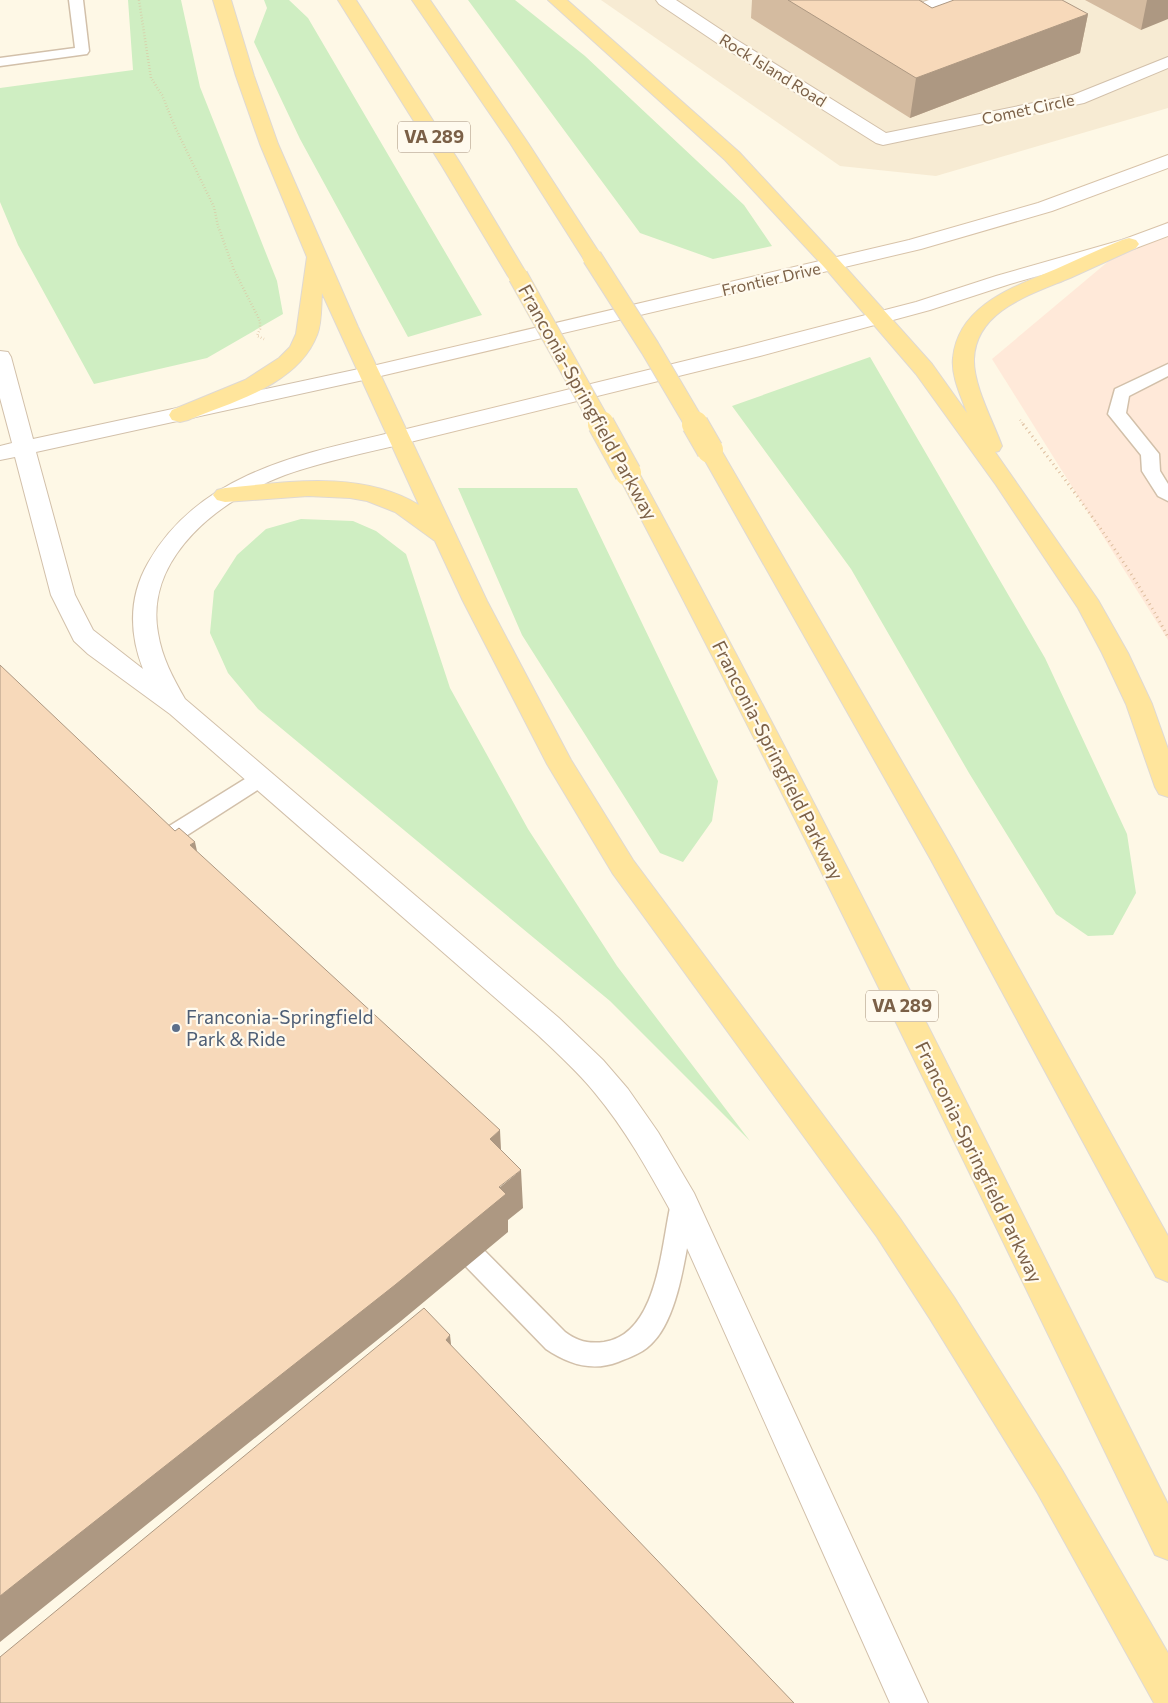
<svg xmlns="http://www.w3.org/2000/svg" width="1168" height="1703" font-family="Commissioner,sans-serif">
<rect width="100%" height="100%" fill="#fef8e6"/>
<path fill="#f7ebd3" d="M601 0H1168V108L936 176 840 166Z"/>
<path fill="#ffe9d9" d="M1168 221V640L992 359 1129 244Z"/>
<path fill="#cfeec2" d="M128 0H181L200 87 277 281 283 314 207 358 94 384 18 245 0 202V88L133 70Z
M264 0H289L308 18 482 315 408 337 300 139 254 42 267 8Z
M468 0H515L585 56 744 205 772 246 713 259 640 233Z
M870 357 1045 658 1127 834 1136 893 1113 935 1088 936 1056 914 969 773 851 569 732 406Z
M458 488H577L718 781 712 821 683 862 660 853 522 635Z
M301 519 353 521 376 531 406 554 450 688 528 829 617 966 750 1141 610 1001 258 709 228 673 210 633 214 591 237 555 266 529Z"/>
<g fill="none" stroke-linecap="round" stroke-linejoin="round">
<defs>
<path id="lane" d="M69 0H83L89 51 87 54 0 66V58L75 48Z
M1168 364V376L1129 396 1126 413 1159 454 1160 471 1168 484V501L1158 496 1142 471 1141 455 1108 414 1115 389Z
M260 771 267 774 270 779 267 784 164 850 157 852 150 850 146 844 150 838 253 774Z
M683 1192 692 1195 695 1203C687 1241 681 1312 654 1341 645 1352 631 1357 618 1362 592 1372 568 1364 546 1349L447 1247 444 1239 447 1231 456 1228 465 1231 565 1332C577 1341 588 1344 604 1342 658 1334 661 1246 671 1203L674 1195Z"/>
<path id="street" d="M656 0H676L732 37 886 133 1073 95 1168 57V68L1084 103 883 145 876 143 720 45 659 4Z
M898 0H919L923 2 929 0H954L951 4C932 11 913 21 898 0Z
M0 351 8 352 11 357 33 439 368 367 376 368 379 373 376 378 368 379 36 452 75 595 93 630 143 669C129 633 129 596 148 563 199 472 305 453 398 431L406 433 409 438 406 443C366 453 325 461 285 475 223 498 144 556 158 633 162 658 173 678 185 699L559 1018 603 1060 628 1089 658 1132 694 1193 928 1703H890L670 1210C648 1170 625 1129 595 1093 578 1072 558 1054 539 1036L170 714 88 654 74 641 51 595 15 457 0 460V446L12 443 0 398Z"/>
<path id="secondary" d="M1168 155V168L1052 211 921 249 368 379 360 378 357 373 360 368 368 367 909 240 1038 203Z
M1168 223V236L1136 248 1010 284 930 310 760 356 398 445 390 443 387 438 390 433 746 346 916 302 996 276 1122 240Z"/>
<path id="primary" d="M213 0H231L254 76 278 144 358 327 487 601 571 760 633 860 899 1217 954 1297 1062 1470 1168 1653V1703H1154L1038 1494 930 1319 877 1237 613 874 547 764 463 601 435 541 395 512 367 501 350 498 308 496 225 502 217 500 213 495 217 490 225 488C289 482 361 470 419 505L322 293C321 306 322 323 317 335 298 385 232 402 188 420L180 422 172 420 169 415 172 410 245 380 279 358 290 347 296 334 307 257 260 144 236 76Z
M338 0H356L462 166 528 276 525 280 518 282 511 280 508 276 442 166Z
M412 0H430L528 143 602 257 599 261 592 263 585 261 510 143Z
M548 0H567L739 152 839 260 932 364 967 413C961 396 951 376 953 358 958 305 1014 287 1056 269 1078 259 1100 249 1122 240L1129 238 1136 240 1139 244 1136 248C1114 258 1092 268 1070 278 1032 294 976 310 974 359 973 385 993 421 1002 446L999 451 995 452 1098 600 1128 653 1152 704 1168 749V797L1159 794 1155 787 1126 704 1102 653 1078 608 996 485 916 374 825 268 725 160Z
M710 443 718 445 721 450 952 848 1168 1236V1282L1156 1277 931 860 699 450 702 445Z
M628 466 636 468 639 473C824 813 995 1159 1168 1504V1560L1155 1555C979 1192 805 829 617 473L620 468Z"/>
</defs>
<use href="#lane" stroke="#d2c0aa" stroke-width="3"/>
<use href="#street" stroke="#d2c0aa" stroke-width="2"/>
<use href="#secondary" stroke="#d8c3a9" stroke-width="2"/>
<use href="#primary" stroke="#dfd9d3" stroke-width="2"/>
<path stroke="#ddbd9d" stroke-width="2.5" stroke-dasharray="0.5 2.5" stroke-linecap="butt" d="M139 0 151 78 162 95 175 127 214 207 218 226 234 270 260 321V329L257 336 264 339
M1020 420 1024 426"/>
<path stroke="#ddbd9d" stroke-width="3" stroke-dasharray="1 4" stroke-linecap="butt" d="M1023 424C1075 493 1128 561 1168 637"/>
<use href="#lane" fill="#fff" fill-rule="evenodd"/>
<use href="#street" fill="#fff" fill-rule="evenodd"/>
<use href="#secondary" fill="#fff" fill-rule="evenodd"/>
<use href="#primary" fill="#ffe59c" fill-rule="evenodd"/>
<defs>
<path id="primary-bridge-far1" d="M592 257 650 348 696 426
M518 276 602 426"/>
<path id="primary-bridge" d="M601 424 628 473
M695 424 710 450"/>
</defs>
<use href="#primary-bridge-far1" stroke="#dfd9d3" stroke-width="21" stroke-linecap="butt"/>
<use href="#primary-bridge" stroke="#dfd9d3" stroke-width="28" stroke-linecap="butt"/>
<use href="#primary-bridge-far1" stroke="#ffe59c" stroke-width="19"/>
<use href="#primary-bridge" stroke="#ffe59c" stroke-width="26"/>
</g>
<path fill="#d4bba0" d="M752 0H919L932 8 1088 14 1080 53 910 118 751 18Z
M1085 0H1168L1141 30Z"/>
<path fill="#ad9882" d="M1147 0H1168V19L1141 30Z
M1088 14 1080 53 910 118 916 78Z
M195 842 204 883 190 845Z
M500 1130 502 1169 490 1139Z
M521 1170 523 1208 508 1220V1232L401 1321 0 1642V1596Z
M450 1335 454 1371 446 1340Z"/>
<path fill="#f7d9ba" stroke="#ad9882" d="M788 0H919L932 8 954 0H1062L1088 14 916 78Z
M0 665 175 831 179 828 195 842 190 845 500 1130 490 1139 521 1170 499 1187 506 1194 395 1285 0 1596Z
M424 1308 450 1335 446 1340 794 1703H0V1657Z"/>
<circle fill="#5c6f8a" stroke="#fffaee" stroke-width="2" cx="176" cy="1028" r="5"/>
<g text-anchor="middle" stroke-width="4.5" stroke-linejoin="round" paint-order="stroke">
<g font-size="16" fill="#7b6047" stroke="#fffaee">
<text transform="translate(773 70) rotate(32)" y="6">Rock Island Road</text>
<text transform="translate(1028 109) rotate(-12)" y="6">Comet Circle</text>
<text transform="translate(771 279) rotate(-13)" y="6">Frontier Drive</text>
</g>
<g fill="#fffaee" stroke="#a38e79" stroke-width="1">
<rect x="398" y="121.5" width="72" height="31" rx="4"/>
<rect x="866" y="990.5" width="72" height="31" rx="4"/>
</g>
<g font-size="18" font-weight="bold" fill="#7b6047">
<text x="434" y="143">VA 289</text>
<text x="902" y="1012">VA 289</text>
</g>
<g font-size="19" fill="#7b6047" stroke="#fffaee">
<text transform="translate(588 402) rotate(61)" y="7">Franconia-Springfield Parkway</text>
<text transform="translate(778 760) rotate(63)" y="7">Franconia-Springfield Parkway</text>
<text transform="translate(979 1162) rotate(64)" y="7">Franconia-Springfield Parkway</text>
</g>
<g font-size="19" fill="#4e5e75" stroke="#fffaee" text-anchor="start">
<text x="186" y="1024">Franconia-Springfield<tspan x="186" dy="22">Park &amp; Ride</tspan></text>
</g>
</g>
</svg>
